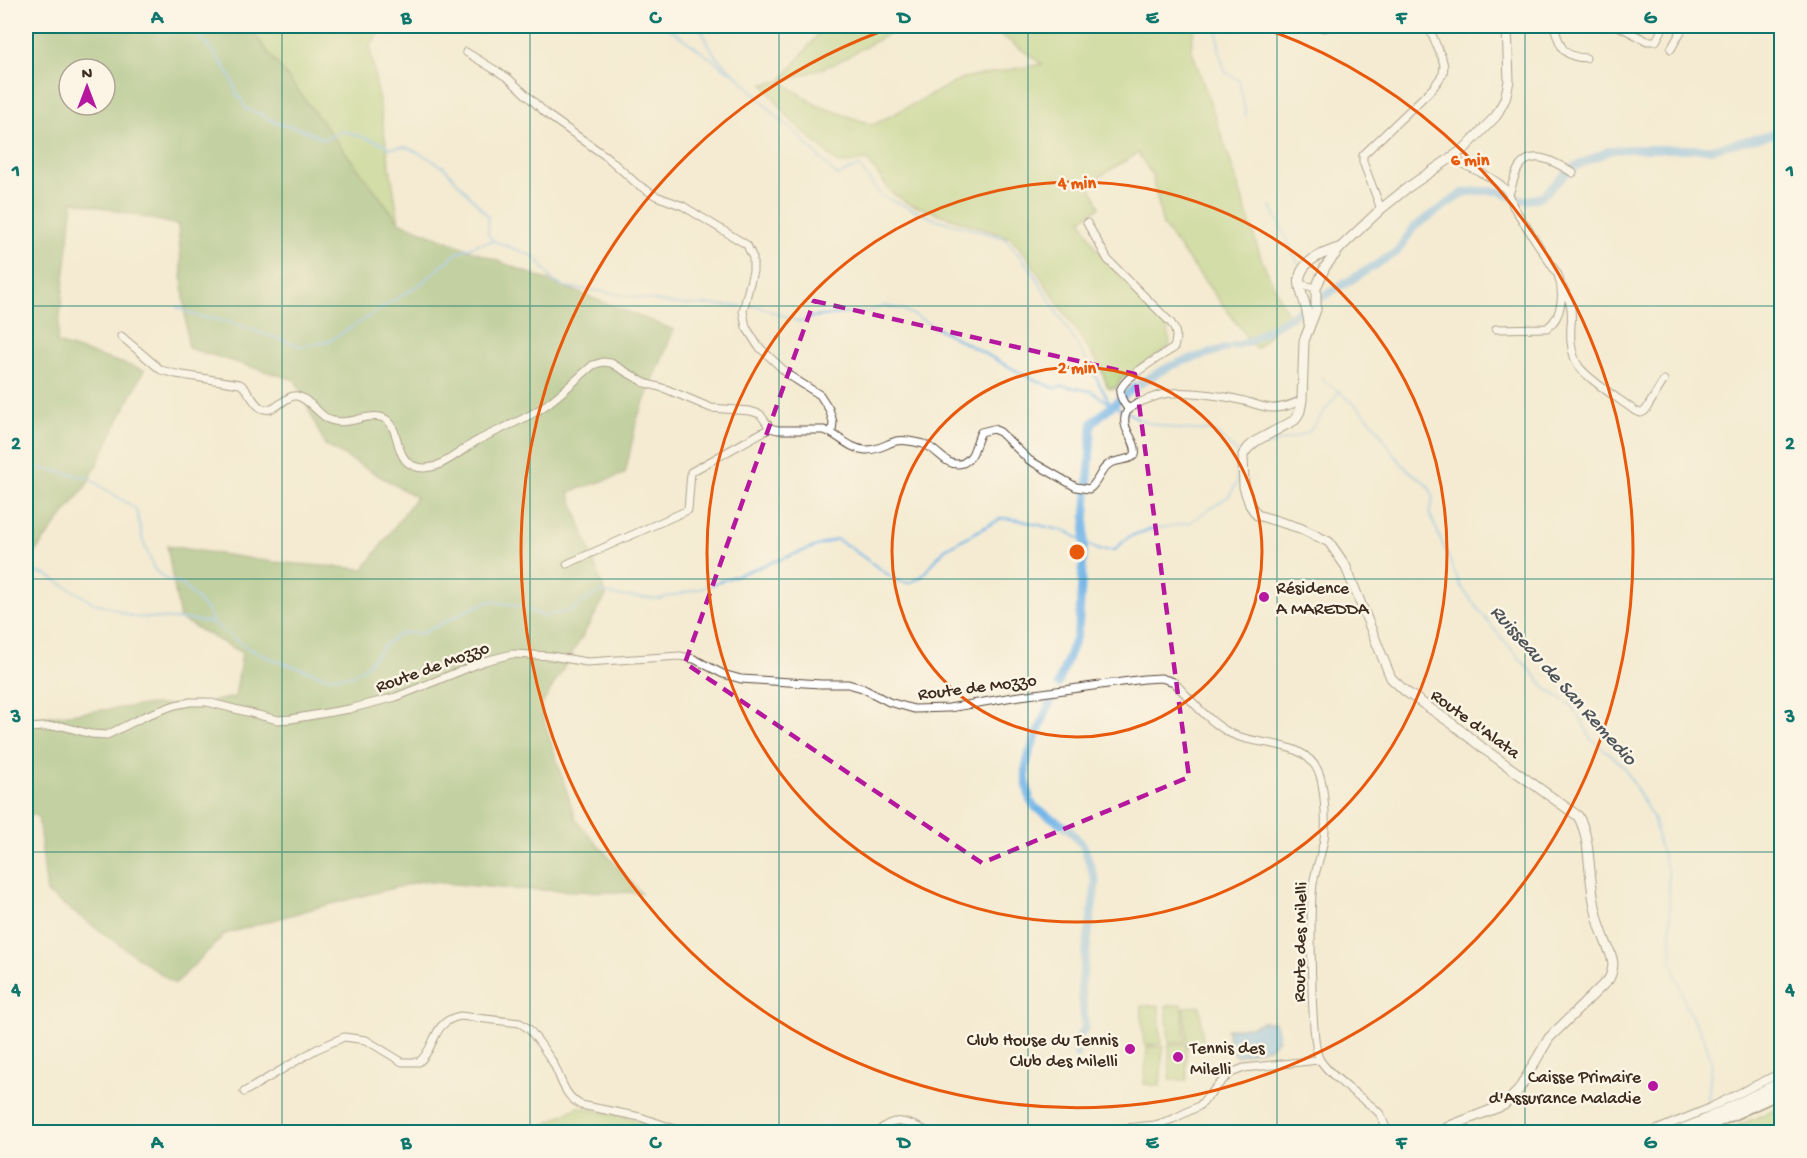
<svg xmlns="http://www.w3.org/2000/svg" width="1807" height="1158" font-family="'Gochi Hand',sans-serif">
<rect width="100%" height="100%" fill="#fcf5e5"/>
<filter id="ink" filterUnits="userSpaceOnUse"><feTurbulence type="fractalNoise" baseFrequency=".0167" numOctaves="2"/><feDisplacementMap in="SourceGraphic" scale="12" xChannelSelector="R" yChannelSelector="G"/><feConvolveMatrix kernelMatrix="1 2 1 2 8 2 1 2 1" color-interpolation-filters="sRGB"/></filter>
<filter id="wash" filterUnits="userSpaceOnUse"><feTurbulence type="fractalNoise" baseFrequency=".008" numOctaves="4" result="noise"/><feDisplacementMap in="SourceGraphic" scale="24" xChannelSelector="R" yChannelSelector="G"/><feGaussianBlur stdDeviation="1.35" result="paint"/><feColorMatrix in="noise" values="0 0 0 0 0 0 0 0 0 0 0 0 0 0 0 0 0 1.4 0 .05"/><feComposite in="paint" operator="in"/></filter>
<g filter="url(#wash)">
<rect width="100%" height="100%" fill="#f4ebd2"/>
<path fill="#abcc75" stroke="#737b4a" stroke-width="1.5" d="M248 26H382L370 47 399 222Z
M815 26H903L834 64 782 82 816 105 873 125 963 78 1042 64 988 26H1195L1191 48 1229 157 1262 261 1288 315 1256 349 1163 226 1152 175 1138 153 1089 183 1100 207 1081 219 1095 247 1168 329 1170 346 1122 378 1115 389 1108 388 1100 366 1026 255 1011 238 909 204 892 193 867 160 839 164 791 120 763 84 781 81 820 32Z
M1182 1004 1185 1042 1169 1043 1166 1006Z
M1159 1005 1161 1044 1144 1045 1141 1006Z
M1200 1006 1203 1045 1188 1047 1184 1007Z
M1186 1044 1187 1080H1170L1169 1045Z
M1147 1046 1163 1047 1160 1086 1144 1084Z
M578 1107 639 1120 675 1132H531Z
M1775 1110 1781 1125V1132H1728L1727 1130Z"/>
<path fill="#88b066" stroke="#626d42" stroke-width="1.5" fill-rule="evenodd" d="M26 26H248L399 222 674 330 637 419 625 474 569 492 606 596 540 708 576 820 641 893 512 889 421 881 315 908 225 934 175 984 47 893 38 816 26 813V719L146 705H191L235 697 242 653 180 619 167 546 273 562 364 569 416 497 325 445 295 380 188 348 178 225 73 201 57 343 144 370 86 486 28 561H26ZM69 69H105V105H69Z"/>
<path fill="#74b6e9" stroke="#587084" stroke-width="1.5" d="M1262 1022H1275L1278 1032V1039L1271 1047 1237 1056C1228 1050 1230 1039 1227 1029L1250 1027Z"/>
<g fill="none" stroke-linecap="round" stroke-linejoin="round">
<path stroke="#74b6e9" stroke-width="2" d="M193 26 194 31C210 50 233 70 237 96L241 99 247 110 256 112 277 123 301 129 324 139 343 131 385 144 389 148 406 147 421 154 444 167 488 216V235L494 241 528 254 537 259 553 281 565 287 605 292 674 304 741 306
M666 26 731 73
M699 26 716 57 742 80 775 115 797 134 837 176 859 166 880 195 932 218 1005 238 1031 269 1089 365 1110 403
M1217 26 1219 48 1225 72 1239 80 1246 116
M1271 206 1298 263
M747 306 760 307 800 322 812 317 868 311 885 306 904 310 1028 377 1054 388 1063 386 1091 391 1106 401 1145 422 1177 429 1213 431 1223 439 1238 454
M177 307 196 316 229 322 300 346 328 342 422 283 457 253 478 244 494 241
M1320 378C1339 391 1359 406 1373 423 1385 438 1391 454 1406 468 1414 476 1429 482 1432 494 1434 500 1431 507 1429 512L1461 587 1493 628 1547 689 1571 705 1582 721 1591 739 1623 765 1654 820 1659 845 1668 871 1672 962 1686 1006 1704 1039 1712 1060 1708 1100
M1252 450 1308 433 1340 391
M26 466 87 477 136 509 143 541 154 569 165 579 183 585 208 611 213 623 245 647 271 659 327 677 351 676 366 666 386 644 401 633H423L472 608 491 601 519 606 544 616 570 611 599 592 620 596 658 599 699 589 836 539 848 546 887 574 898 581 909 583 921 577 945 549 1002 518 1019 520 1068 532 1098 550H1115L1128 537 1148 530 1189 523 1229 496 1237 482 1236 468 1238 455 1241 454
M26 570 47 575 94 603 107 606 133 617 191 620 212 623"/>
<path stroke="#74b6e9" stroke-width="8" d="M1234 346 1248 342 1397 252 1414 227 1463 193 1478 191H1500L1515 199 1528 200 1541 197 1572 168 1611 150 1634 149H1711L1782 132
M1058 684 1076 637 1079 623 1092 423C1118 400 1147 374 1181 362 1196 357 1211 353 1226 348
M1052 698 1029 754 1026 767V779L1030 801 1036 808 1069 829 1084 847 1096 882 1081 987 1085 1027 1075 1044 1077 1056"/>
</g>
</g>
<g filter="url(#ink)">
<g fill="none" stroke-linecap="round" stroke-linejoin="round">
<defs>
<path id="minor" d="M1554 26C1560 46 1562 57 1586 58
M1618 26 1647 41H1656L1664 26
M1324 28 1331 26
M1671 49 1684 26
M466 52 508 78 549 116 607 157 637 184 656 196 683 206 747 245 753 258V271L743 311 746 327 758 346 790 376 820 395 829 409 833 422 832 433
M1452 158C1467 168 1500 178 1508 193 1511 197 1512 202 1513 206L1558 275C1564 292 1563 317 1547 328L1496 329
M1509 194C1513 185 1514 173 1520 166 1534 148 1558 164 1573 173
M1381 209 1363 162V155L1433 88 1443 74 1444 66 1442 58 1428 26
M1087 223 1108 260 1171 323C1177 332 1177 337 1174 348 1163 355 1119 379 1120 393 1121 399 1125 405 1129 410
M1300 284 1316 288
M1563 288C1577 312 1569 318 1571 342 1572 351 1574 361 1580 368 1594 384 1618 398 1635 411L1641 413 1645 411 1664 380
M121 336 161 370 176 374 240 384C250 390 254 407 264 409 277 413 285 394 297 396 310 399 318 415 330 420 349 426 363 414 380 417 402 421 392 458 414 466 421 469 429 468 436 466 451 460 462 450 475 442 495 431 517 423 537 411 557 399 575 380 593 365L603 362 611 363 645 383 666 389 711 408 750 411 760 414 770 428 778 430H824C839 435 849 449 865 450 877 451 886 444 896 441 905 439 915 442 923 444 938 448 946 469 963 463 975 458 975 443 981 432L993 429 1000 432 1029 460 1076 487 1089 489C1099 482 1100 468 1111 463 1120 459 1128 461 1135 455 1138 441 1122 431 1125 417 1126 409 1135 404 1141 402 1151 398 1162 393 1172 393 1190 391 1223 396 1240 400 1250 402 1261 407 1271 408 1282 409 1293 404 1302 400
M567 564 688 510 691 472 770 428
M26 728 62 726 91 734 107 735 145 716 175 705 190 702H207L278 720 291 719 349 709 396 697 485 661 512 654 551 656 587 662 680 656 694 659 723 674 741 679 821 684H848L862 688 889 702 914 709 949 708 1013 697 1144 679 1161 678 1174 682C1190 699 1207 720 1228 732 1256 748 1304 737 1319 773 1324 785 1326 817 1325 831 1324 849 1316 866 1313 884 1310 907 1310 1045 1320 1060 1330 1076 1359 1096 1374 1108L1380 1114 1388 1132
M244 1092 315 1050 344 1037 366 1040 402 1062H419C437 1047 431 1022 460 1016L520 1023 529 1029C537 1039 545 1050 552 1061 561 1076 563 1096 581 1105L640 1117 684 1132
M878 1132C895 1114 909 1123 929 1132
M1087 1132 1155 1125 1173 1119 1199 1106 1223 1080 1231 1073 1244 1068 1319 1060
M1299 1132H1330
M1651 1132 1705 1110 1782 1072"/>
<path id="tertiary" d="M1309 324C1308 310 1303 300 1300 287 1295 262 1323 253 1341 247
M1440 1132 1450 1126 1504 1105 1518 1091 1549 1038 1609 979C1617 962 1611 956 1605 940 1597 921 1593 900 1591 880 1588 858 1589 835 1578 816L1484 749 1454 725 1405 691 1391 678 1345 565 1329 542 1300 528 1257 515 1250 505 1244 487 1243 455 1248 448 1256 441 1295 420 1300 411 1302 400 1304 341 1316 310V288L1325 267 1341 247 1381 209 1407 188 1464 149 1496 116 1505 99 1509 81 1507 26"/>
<path id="primary" d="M1676 1132 1701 1122 1782 1082
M1695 1132 1782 1092"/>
</defs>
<use href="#minor" stroke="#574739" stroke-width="9"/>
<use href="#tertiary" stroke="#574739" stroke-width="11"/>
<use href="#primary" stroke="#574739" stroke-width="13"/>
<use href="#minor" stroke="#fff" stroke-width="7"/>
<use href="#tertiary" stroke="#fff" stroke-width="9"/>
<use href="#primary" stroke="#fff" stroke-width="10"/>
</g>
</g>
<path d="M0 0H1807V1158H0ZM814 301 1135 374 1189 777 982 863 685 663Z" fill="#f4ebd2" fill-opacity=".55" fill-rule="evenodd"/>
<path fill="none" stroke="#b5179e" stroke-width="4.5" stroke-dasharray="12 8" stroke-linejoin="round" d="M814 301 1135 374 1189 777 982 863 685 663Z"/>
<path fill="none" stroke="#0f766e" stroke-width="1.5" stroke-opacity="0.55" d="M282 26V1132M530 26V1132M779 26V1132M1028 26V1132M1277 26V1132M1525 26V1132M26 306H1782M26 579H1782M26 852H1782"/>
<g fill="none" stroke="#e8590c" stroke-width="3">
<circle cx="1077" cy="552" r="185"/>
<circle cx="1077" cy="552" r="370"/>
<path d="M1258 26A556 556 0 1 1 896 26"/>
</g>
<g fill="#b5179e" stroke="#fcf5e5" stroke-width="2">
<circle cx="1264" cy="597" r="6"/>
<circle cx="1130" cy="1049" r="6"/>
<circle cx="1178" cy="1057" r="6"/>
<circle cx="1653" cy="1086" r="6"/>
</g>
<g text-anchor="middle" stroke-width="5" stroke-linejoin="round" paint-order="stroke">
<g font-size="18" fill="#3b2a1e" stroke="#fcf5e5" text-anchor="start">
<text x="1276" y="593">Résidence<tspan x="1276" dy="21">A MAREDDA</tspan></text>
<text x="1118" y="1045" text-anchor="end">Club House du Tennis<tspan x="1118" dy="21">Club des Milelli</tspan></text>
<text x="1190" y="1053">Tennis des<tspan x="1190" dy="21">Milelli</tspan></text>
<text x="1641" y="1082" text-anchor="end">Caisse Primaire<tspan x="1641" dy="21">d'Assurance Maladie</tspan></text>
</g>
<g font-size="18" fill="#3b2a1e" stroke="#fcf5e5">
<text transform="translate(432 666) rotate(-20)" y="6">Route de Mozzo</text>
<text transform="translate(977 686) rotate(-7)" y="6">Route de Mozzo</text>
<text transform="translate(1476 723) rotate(36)" y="6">Route d'Alata</text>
<text transform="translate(1299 942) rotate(-89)" y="6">Route des Milelli</text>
</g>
<g font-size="20" font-style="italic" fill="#4c545b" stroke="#fcf5e5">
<text transform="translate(1565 684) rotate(48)" y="7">Ruisseau de San Remedio</text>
</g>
</g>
<circle cx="1077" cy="552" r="9" fill="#e8590c" stroke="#fcf5e5" stroke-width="3"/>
<g font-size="18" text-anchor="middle" font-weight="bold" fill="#e8590c" stroke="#fcf5e5" stroke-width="5" stroke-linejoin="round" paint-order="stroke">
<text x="1470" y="165">6 min</text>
<text x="1077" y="188">4 min</text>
<text x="1077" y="373">2 min</text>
</g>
<rect width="1807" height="1158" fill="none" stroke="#fcf5e5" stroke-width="66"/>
<g transform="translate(87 87)"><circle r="28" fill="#fcf5e5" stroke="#afa495" stroke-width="1.5"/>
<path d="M0-4.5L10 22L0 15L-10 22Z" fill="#b5179e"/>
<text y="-9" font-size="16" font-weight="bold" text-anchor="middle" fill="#3b2a1e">N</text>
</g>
<rect x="33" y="33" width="1741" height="1092" fill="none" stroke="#0f766e" stroke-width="2"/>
<g font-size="20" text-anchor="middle" font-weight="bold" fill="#0f766e">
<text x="157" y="23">A</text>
<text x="406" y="23">B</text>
<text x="655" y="23">C</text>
<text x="904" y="23">D</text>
<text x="1152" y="23">E</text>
<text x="1401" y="23">F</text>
<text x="1650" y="23">G</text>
<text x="16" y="176">1</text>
<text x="1790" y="176">1</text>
<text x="16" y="449">2</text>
<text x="1790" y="449">2</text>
<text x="16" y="722">3</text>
<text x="1790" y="722">3</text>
<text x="16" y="995">4</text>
<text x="1790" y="995">4</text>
<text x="157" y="1148">A</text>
<text x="406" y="1148">B</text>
<text x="655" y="1148">C</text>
<text x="904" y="1148">D</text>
<text x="1152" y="1148">E</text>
<text x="1401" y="1148">F</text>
<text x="1650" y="1148">G</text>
</g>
</svg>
